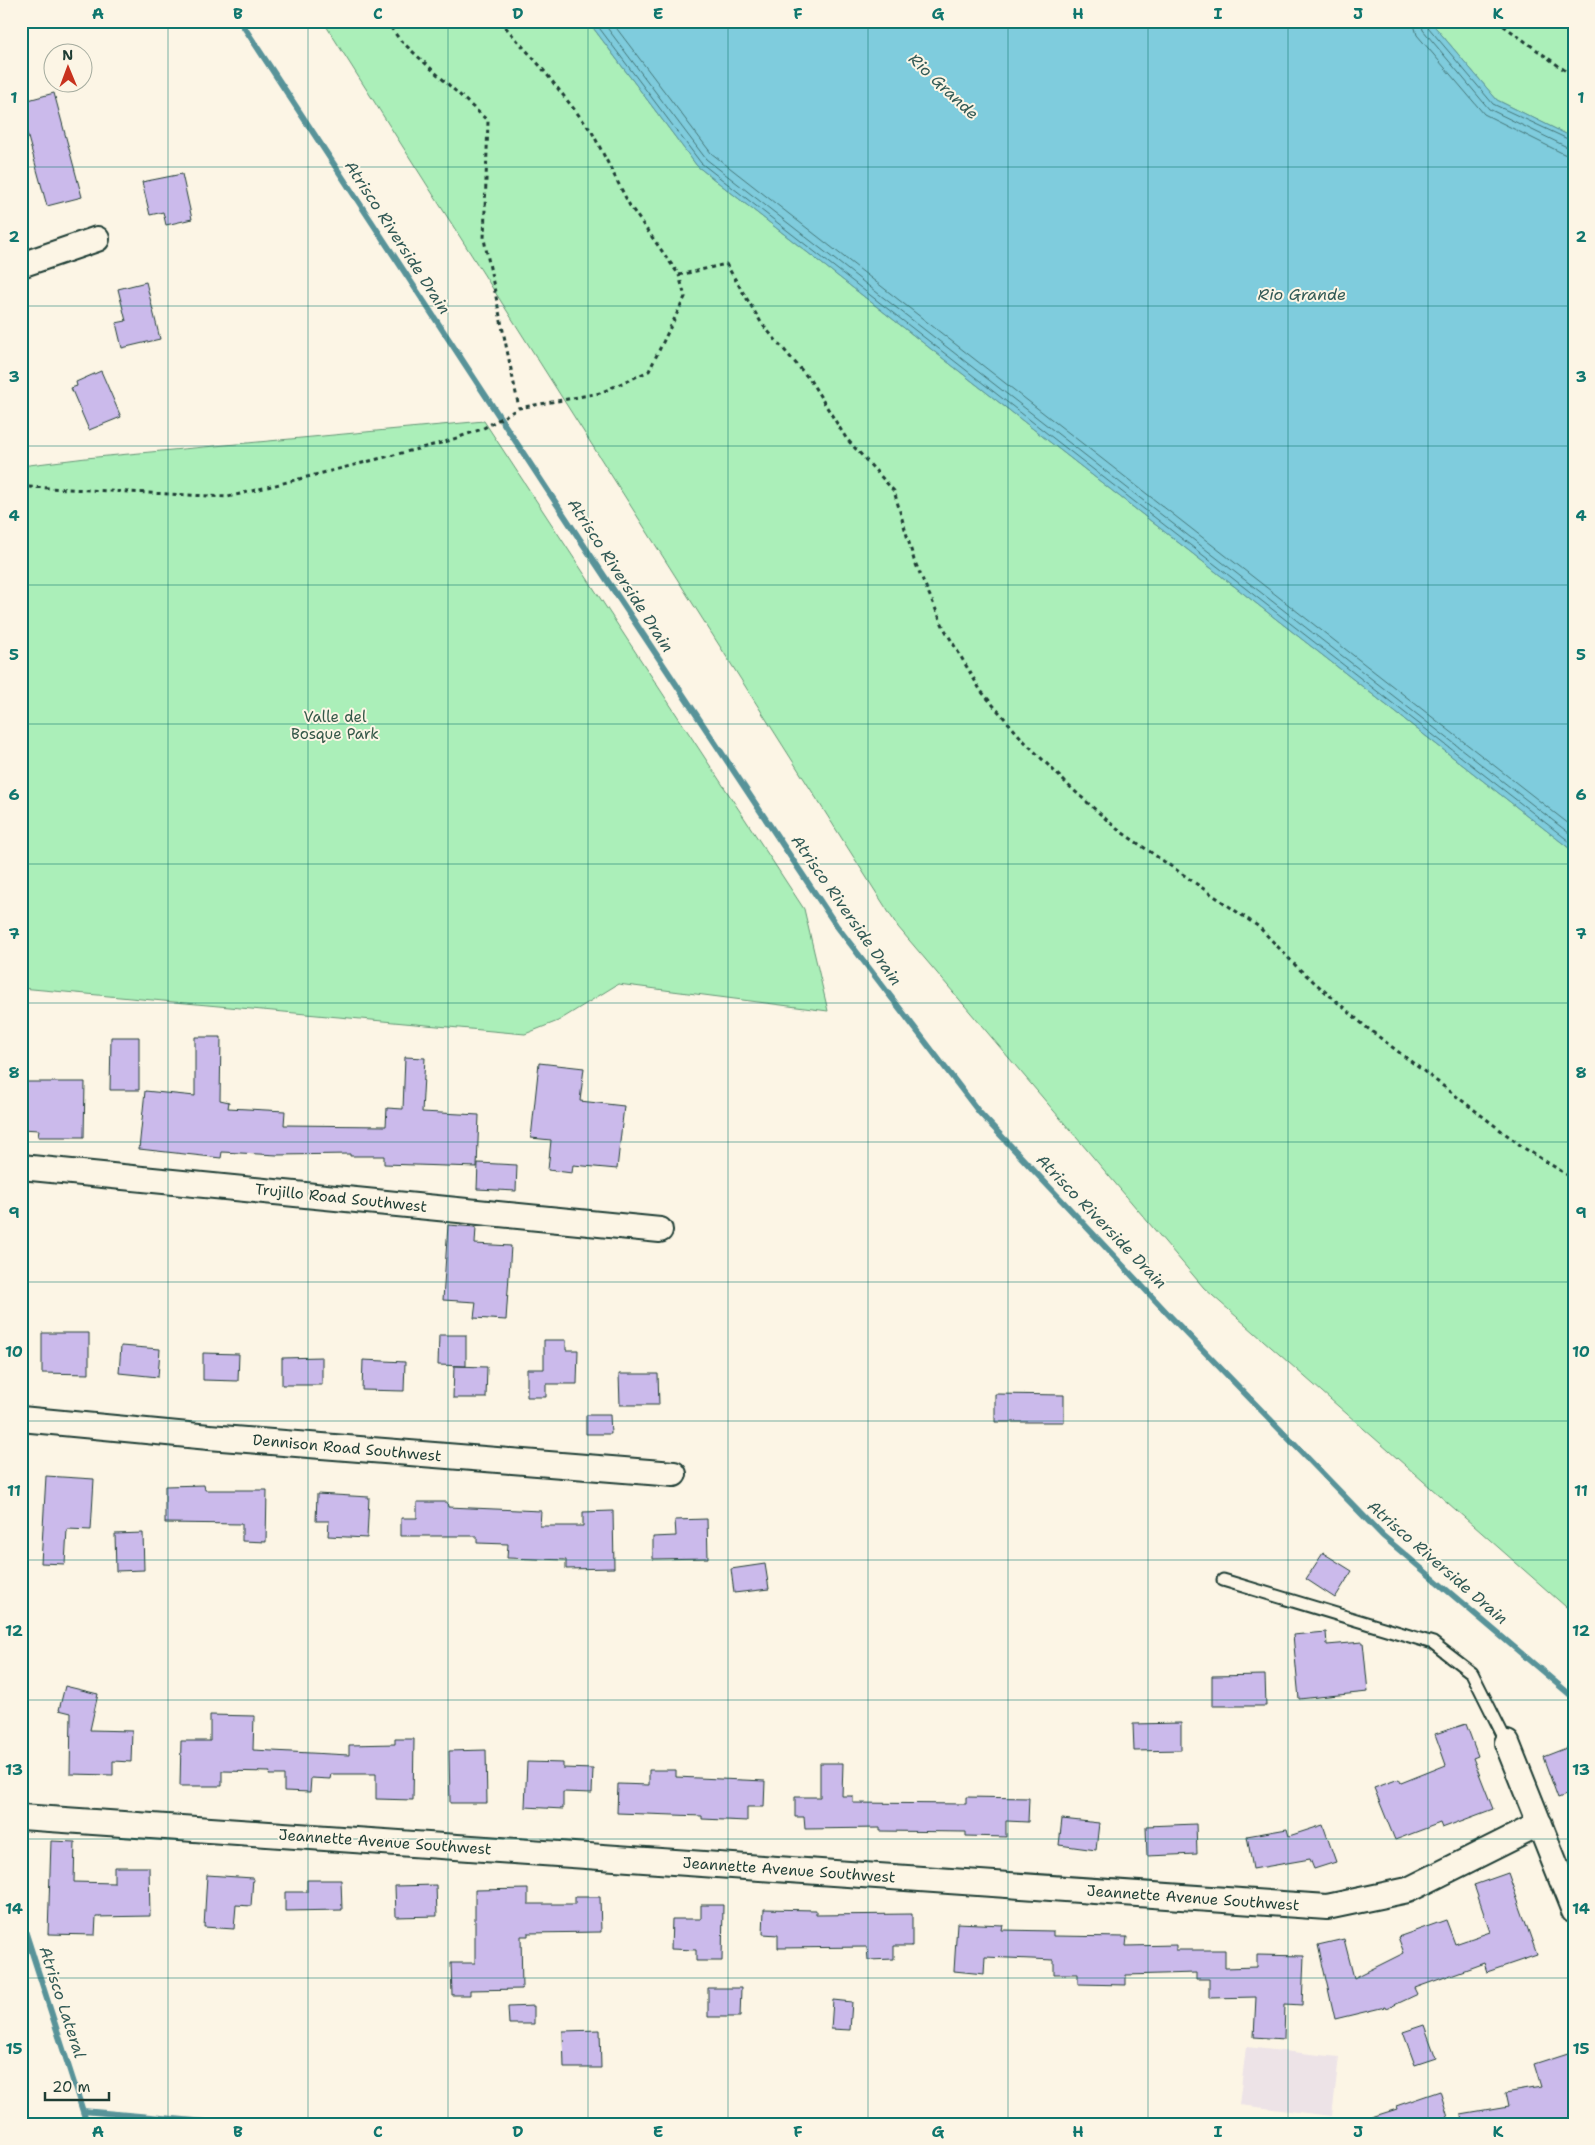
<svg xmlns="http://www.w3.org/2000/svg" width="1595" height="2145" font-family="'Shantell Sans',sans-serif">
<rect width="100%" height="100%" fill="#fcf5e5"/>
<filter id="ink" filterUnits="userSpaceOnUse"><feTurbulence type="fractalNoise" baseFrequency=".02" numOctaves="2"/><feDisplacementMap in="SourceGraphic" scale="10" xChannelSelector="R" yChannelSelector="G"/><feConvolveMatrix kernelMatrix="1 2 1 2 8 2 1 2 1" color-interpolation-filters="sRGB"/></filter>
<g filter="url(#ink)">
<path fill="#ede3e7" d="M1246 2047 1339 2057 1332 2116 1239 2105Z"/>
<path fill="#abefb9" stroke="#659676" d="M323 21H588L697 166 1574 852V1614L1204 1288 898 927Z
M1430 21H1574V138L1497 100Z
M484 421 804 909 828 1011 618 984 558 1021 525 1034 21 988V466L86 458Z"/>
<path fill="#7fccdd" stroke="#599399" d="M588 21H1430L1497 100 1574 138V852L697 166Z"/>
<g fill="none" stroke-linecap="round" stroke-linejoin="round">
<path stroke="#457678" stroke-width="1" d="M594 21 701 163 1574 845
M602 21 706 159 1574 837
M611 21 711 153 1574 828
M1413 21 1417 35 1484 114 1564 154 1574 156
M1421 21 1423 30 1489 109 1567 147 1574 148
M1427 21 1428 27 1493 104 1574 142"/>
<path stroke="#599399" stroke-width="6" d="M240 21 577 535 836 925 979 1112 1170 1316 1383 1536 1574 1698
M21 1918 87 2124
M83 2111 229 2124"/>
</g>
<path fill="#cbbaeb" stroke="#1f3d34" d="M54 93 82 197 47 206 21 112V102Z
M182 174 192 219 166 225 163 212 150 215 142 182Z
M146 282 160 339 122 348 116 323 126 321 118 289Z
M101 371 121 417 89 430 71 388 77 386 76 382Z
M111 1037H139V1090H110Z
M195 1037H221L220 1100 229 1102 228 1108 285 1111 284 1125 386 1126 387 1108 403 1109 405 1057 425 1058 422 1112 479 1115 477 1167 384 1164V1156H350V1154L277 1155 222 1152 221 1158 139 1149 145 1091 195 1096Z
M539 1063 584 1068 580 1101 624 1106 617 1169 573 1165 572 1173 548 1170 551 1140 531 1138Z
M21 1082H85L84 1137H38L39 1130 21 1129Z
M478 1163 517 1165 516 1191 477 1189Z
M448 1225 476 1227 475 1244 511 1246 506 1320 474 1318 476 1302 443 1300Z
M42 1333H89V1374L42 1373Z
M439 1335H466V1366L438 1365Z
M544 1340H566V1350H578L577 1384H546V1397H527V1369H544Z
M121 1346 160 1349 158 1377 119 1373Z
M203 1353 239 1354 238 1381 203 1380Z
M322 1357V1385H282V1358Z
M363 1360 405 1362 404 1391 362 1390Z
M454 1366 487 1367 486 1398H453Z
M619 1374H658L659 1405H620Z
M995 1394 1064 1395V1422H995Z
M586 1415H610L611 1434H586Z
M46 1476 94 1479 91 1530 67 1529 65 1564 41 1563Z
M204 1485 205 1490H267L266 1542 242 1541V1524L165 1523V1486Z
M317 1494 369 1497 367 1538 328 1536 329 1521H316Z
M417 1502H447L448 1507 541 1511 540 1526H583V1512L613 1511 614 1568 566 1569V1560L507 1558 508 1544 477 1543V1536H401V1518H417Z
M707 1519 708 1558 653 1559V1537L676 1536 675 1520Z
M143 1533 144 1570 116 1571 115 1534Z
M1323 1553 1352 1571 1335 1598 1306 1579Z
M765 1564 769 1589 734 1593 731 1569Z
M1326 1632 1327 1645 1363 1642 1368 1692 1299 1699 1293 1635Z
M1265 1675 1266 1706H1212V1676Z
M65 1686 98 1694 90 1730 132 1731 131 1762 113 1761V1775L70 1774 71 1713 59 1710Z
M210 1715 254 1716 253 1750 349 1755V1745L395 1744V1739H414L413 1800 376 1799V1774H331L330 1779 311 1778 310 1792 284 1791V1775H269L270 1772 222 1771V1786H180L181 1741H210Z
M1181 1723V1750L1134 1751 1133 1724Z
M1466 1724 1478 1756 1473 1758 1493 1809 1442 1828 1440 1823 1395 1840 1374 1788 1399 1779 1401 1783 1446 1765 1435 1734Z
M1574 1745V1792L1558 1798 1543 1757Z
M486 1750 487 1803H450L449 1751Z
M527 1762 563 1763V1768L593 1769 592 1793 563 1792V1809L525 1807Z
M820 1763H843L842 1796H853V1803L966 1804V1797L1029 1798 1028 1822 1006 1821V1837L966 1836V1832L880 1831V1828L805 1829 804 1817H795V1797H820Z
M649 1770H676V1777L765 1781 764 1807H747V1821L702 1819V1816L617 1813 618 1784 649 1785Z
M1062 1819 1099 1823 1096 1850 1059 1845Z
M1196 1824 1197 1854 1147 1856 1146 1826Z
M1323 1825 1336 1862 1314 1869 1310 1859 1253 1869 1247 1836 1287 1829 1289 1836Z
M51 1841 75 1842 74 1882 114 1883V1867H149L150 1916 96 1917 95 1935 48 1934Z
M1508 1873 1537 1955 1487 1972 1484 1963 1415 1988 1418 1994 1386 2009 1385 2007 1335 2019 1318 1945 1344 1939 1354 1978 1404 1953 1398 1937 1446 1920 1455 1944 1490 1932 1474 1885Z
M207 1875 253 1878 251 1906 236 1905 234 1929 204 1927Z
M307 1880H341L342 1910 285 1911V1892H307Z
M436 1885 437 1916 396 1917 395 1886Z
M528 1889V1904H575V1897H600L601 1932 528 1933V1936H521L522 1989 470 1990V1995H452L451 1963H475V1890Z
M701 1905H723L722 1961H696V1950L671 1949 672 1919H701Z
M764 1909 816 1910V1915L912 1914V1946H894V1959L868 1960 867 1947 778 1948V1935L763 1934Z
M957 1923 1003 1925 1002 1930 1053 1931V1936L1127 1937 1126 1946 1176 1945V1950H1225V1968L1257 1967V1955L1304 1956 1302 2005 1285 2004 1284 2039 1254 2037 1256 1997 1209 1998V1979H1196V1973L1126 1975V1985L1078 1984V1974H1054V1960L985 1957 984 1974 954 1971Z
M708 1988H741L740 2017H708Z
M833 2000 852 2002 850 2030 831 2029Z
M534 2006V2024H509L508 2007Z
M1424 2025 1436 2058 1415 2065 1403 2032Z
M600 2030 601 2068H564L563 2031Z
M1574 2051V2124H1462L1461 2115 1508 2107 1505 2093 1541 2087 1534 2064Z
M1440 2091 1450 2124H1363L1362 2120 1397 2109 1396 2106Z"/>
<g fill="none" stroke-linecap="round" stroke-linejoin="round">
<defs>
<path id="lane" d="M1223 1580 1433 1643 1472 1673 1507 1743"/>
<path id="street" d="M21 265 97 239
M21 1167 660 1230
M21 1419 209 1437 674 1474
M1507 1743 1574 1911
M21 1817 1327 1907 1408 1890 1540 1824"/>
</defs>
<use href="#lane" stroke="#1f3d34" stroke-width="15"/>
<use href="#street" stroke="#1f3d34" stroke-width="28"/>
<path stroke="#1f3d34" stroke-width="3" stroke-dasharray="4 4" stroke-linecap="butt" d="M386 21 400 40 488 121 484 239 519 408
M500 21 541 67 592 132 630 206 679 275 726 264 762 324 810 380 846 438 894 491 914 560 944 628 981 691 1023 740 1069 786 1117 829 1259 927 1298 968 1366 1027 1524 1148 1574 1179
M1497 21 1574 77
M21 489 29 487 228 497 445 442 482 429 519 408 600 393 649 371 685 297 679 275"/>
<use href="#lane" stroke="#fcf5e5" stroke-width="11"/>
<use href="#street" stroke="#fcf5e5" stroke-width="24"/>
</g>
</g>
<path fill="none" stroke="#0f766e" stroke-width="1" stroke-opacity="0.55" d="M168 21V2124M308 21V2124M448 21V2124M588 21V2124M728 21V2124M868 21V2124M1008 21V2124M1148 21V2124M1288 21V2124M1428 21V2124M21 167H1574M21 306H1574M21 446H1574M21 585H1574M21 724H1574M21 864H1574M21 1003H1574M21 1142H1574M21 1282H1574M21 1421H1574M21 1560H1574M21 1700H1574M21 1839H1574M21 1978H1574"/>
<g text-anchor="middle" stroke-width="4" stroke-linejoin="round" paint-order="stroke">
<g font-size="15" fill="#345848" stroke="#fcf5e5">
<text x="335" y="722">Valle del<tspan x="335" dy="17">Bosque Park</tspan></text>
</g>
<g font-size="15" fill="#1f3d34" stroke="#fcf5e5">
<text transform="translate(341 1198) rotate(6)" y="5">Trujillo Road Southwest</text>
<text transform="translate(347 1448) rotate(5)" y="5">Dennison Road Southwest</text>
<text transform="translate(385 1842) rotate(4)" y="5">Jeannette Avenue Southwest</text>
<text transform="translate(789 1870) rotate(4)" y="5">Jeannette Avenue Southwest</text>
<text transform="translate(1193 1898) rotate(4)" y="5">Jeannette Avenue Southwest</text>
</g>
<g font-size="16" font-style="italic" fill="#325a56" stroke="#fcf5e5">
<text transform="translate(944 86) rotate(43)" y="6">Rio Grande</text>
<text transform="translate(398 237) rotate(57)" y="6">Atrisco Riverside Drain</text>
<text x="1302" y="300">Rio Grande</text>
<text transform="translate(621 575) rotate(57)" y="6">Atrisco Riverside Drain</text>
<text transform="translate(847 910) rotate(55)" y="6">Atrisco Riverside Drain</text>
<text transform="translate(1102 1221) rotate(46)" y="6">Atrisco Riverside Drain</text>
<text transform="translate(1438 1562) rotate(41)" y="6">Atrisco Riverside Drain</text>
<text transform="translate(63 2002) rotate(72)" y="6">Atrisco Lateral</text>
</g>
</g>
<rect width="1595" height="2145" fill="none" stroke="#fcf5e5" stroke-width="55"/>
<g transform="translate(68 68) rotate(359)"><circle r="24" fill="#fcf5e5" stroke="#a4ab9e"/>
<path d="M0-4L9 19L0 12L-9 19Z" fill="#c8321e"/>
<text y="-8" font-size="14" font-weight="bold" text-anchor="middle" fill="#1f3d34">N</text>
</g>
<path d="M45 2092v8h64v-8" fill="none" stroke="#1f3d34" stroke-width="2.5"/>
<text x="52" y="2092" font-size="15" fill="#1f3d34" stroke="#fcf5e5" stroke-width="4" paint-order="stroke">20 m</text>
<rect x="28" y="28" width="1540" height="2090" fill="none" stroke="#0f766e" stroke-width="2"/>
<g font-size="16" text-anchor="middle" font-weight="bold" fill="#0f766e">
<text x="98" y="19">A</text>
<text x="238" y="19">B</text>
<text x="378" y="19">C</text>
<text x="518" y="19">D</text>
<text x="658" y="19">E</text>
<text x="798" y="19">F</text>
<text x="938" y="19">G</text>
<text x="1078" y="19">H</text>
<text x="1218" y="19">I</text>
<text x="1358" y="19">J</text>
<text x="1498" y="19">K</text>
<text x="14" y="103">1</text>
<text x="1581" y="103">1</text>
<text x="14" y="242">2</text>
<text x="1581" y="242">2</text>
<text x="14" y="382">3</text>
<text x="1581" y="382">3</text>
<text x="14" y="521">4</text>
<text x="1581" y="521">4</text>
<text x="14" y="660">5</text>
<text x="1581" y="660">5</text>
<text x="14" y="800">6</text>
<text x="1581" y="800">6</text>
<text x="14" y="939">7</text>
<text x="1581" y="939">7</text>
<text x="14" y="1078">8</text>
<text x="1581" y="1078">8</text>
<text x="14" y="1218">9</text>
<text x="1581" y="1218">9</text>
<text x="14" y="1357">10</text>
<text x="1581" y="1357">10</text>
<text x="14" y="1496">11</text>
<text x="1581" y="1496">11</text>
<text x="14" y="1636">12</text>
<text x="1581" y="1636">12</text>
<text x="14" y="1775">13</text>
<text x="1581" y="1775">13</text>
<text x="14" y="1914">14</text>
<text x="1581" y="1914">14</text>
<text x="14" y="2054">15</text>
<text x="1581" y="2054">15</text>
<text x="98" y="2137">A</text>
<text x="238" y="2137">B</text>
<text x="378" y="2137">C</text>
<text x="518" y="2137">D</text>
<text x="658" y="2137">E</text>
<text x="798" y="2137">F</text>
<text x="938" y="2137">G</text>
<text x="1078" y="2137">H</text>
<text x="1218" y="2137">I</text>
<text x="1358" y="2137">J</text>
<text x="1498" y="2137">K</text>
</g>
</svg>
